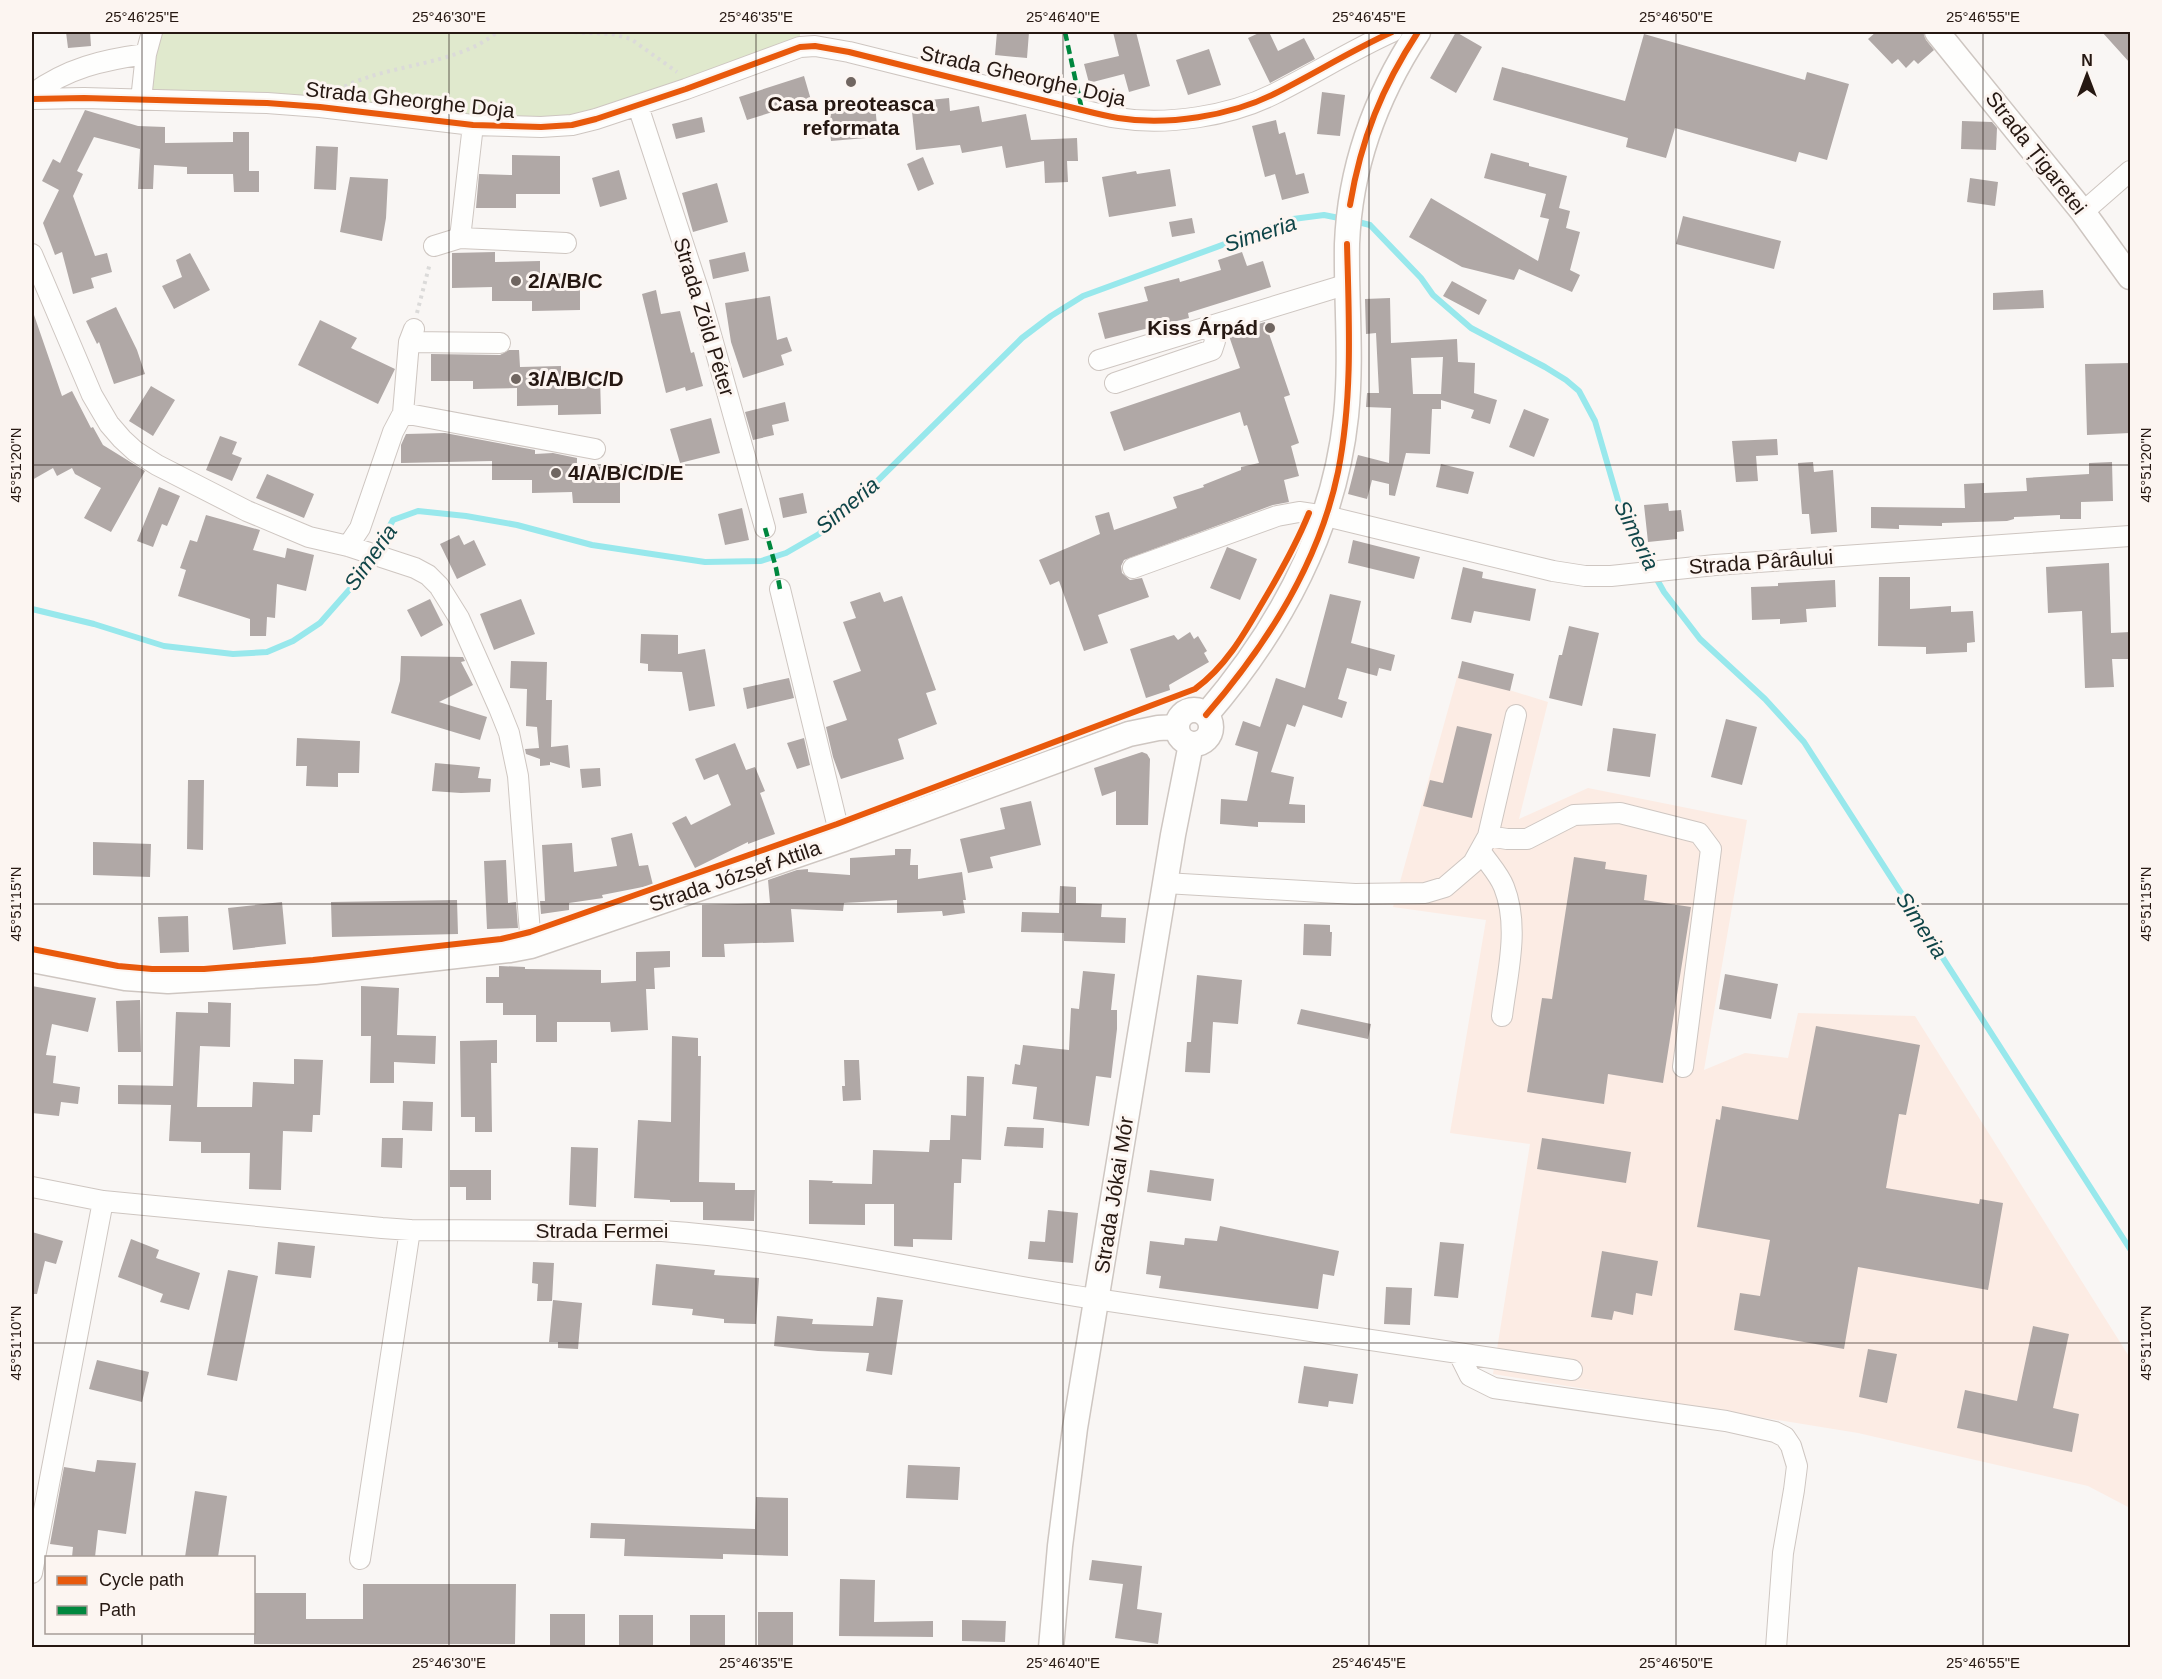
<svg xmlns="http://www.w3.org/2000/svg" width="2162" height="1679" font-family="Helvetica,sans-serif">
<rect width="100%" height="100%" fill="#f9f6f4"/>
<path fill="#fcece4" d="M1458 674 1548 702 1519 819 1588 788 1747 820 1704 1070 1745 1053 1788 1058 1798 1013 1915 1016 2130 1358V1508L2088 1486 1858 1433 1493 1374 1530 1144 1450 1133 1486 920 1393 907Z"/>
<path fill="#e0e9cd" d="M152 32H800V47L572 125 141 100Z"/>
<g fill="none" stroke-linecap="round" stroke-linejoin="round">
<path stroke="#98e8ec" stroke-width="6" d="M1354 221 1370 225 1421 278 1433 295 1471 328 1545 367 1566 380 1579 391 1595 421 1620 507 1642 553 1664 592 1700 639 1765 699 1804 742 2130 1249
M32 609 94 624 164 646 233 654 267 652 293 641 320 623 364 573 393 520 418 511 466 516 517 525 592 545 705 562 761 561 786 553 819 534 848 510 1022 338 1051 316 1083 296 1293 219 1324 215 1344 219"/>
</g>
<path fill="#b0a8a6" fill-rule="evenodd" d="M66 32H90L91 46 68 48Z
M997 32H1029L1027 58 995 55Z
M1113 32H1136L1150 86 1129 92 1124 74 1089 83 1084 64 1119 56Z
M1261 32H1269L1278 51 1304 38 1315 59 1270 83 1248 38Z
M1456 32 1482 47 1456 93 1430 78Z
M1876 32H1923L1926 40 1934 50 1918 64 1914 60 1906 68 1898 59 1892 64 1868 39Z
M2102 32H2130V63Z
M1644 34 1805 80 1807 72 1849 84 1827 160 1799 152 1796 162 1675 128 1666 158 1626 147 1628 138 1493 100 1502 67 1625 101Z
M1209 49 1221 85 1188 95 1176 60Z
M804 76 811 100 747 120 739 97Z
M1322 92 1345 95 1340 136 1317 134Z
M949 98 950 111 979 106 982 122 1026 114 1031 140 1077 138 1078 161H1067L1068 182 1045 183 1044 161 1006 168 1002 146 962 153 960 145 916 150 911 102Z
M875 104 878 137 831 141 828 109Z
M85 110 138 126 165 127V143L233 142V132H249V171H259V192H234L233 174H187V167L154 165 153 189H138L140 149 94 137 77 171 83 174 73 196 95 256 107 253 112 272 91 278 94 288 73 294 62 252 55 255 43 223 59 190 42 181 53 159 60 163Z
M702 117 705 132 676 139 672 124Z
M1276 120 1279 134 1285 132 1296 175 1304 173 1309 193 1282 200 1275 174 1265 177 1252 126Z
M1962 121 1992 122 1997 128 1996 150 1961 149Z
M316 146 338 147 336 190 314 189Z
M1491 153 1529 163V166L1567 176 1559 208 1570 211 1566 228 1580 232 1570 270 1580 275 1572 292 1519 269 1514 280 1462 267 1409 237 1431 198 1538 261 1549 219 1540 217 1546 194 1484 178Z
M512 155 560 156V194H516V208H476L479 174 512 175Z
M923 157 934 184 918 191 907 164Z
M1170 169 1176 206 1109 217 1102 177 1136 171 1137 174Z
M619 170 627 199 600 207 592 178Z
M350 177 388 179 386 218 382 241 340 232Z
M1970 178 1998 182 1995 206 1967 202Z
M717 183 728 222 693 232 682 193Z
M1683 216 1781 241 1774 269 1676 244Z
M1192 218 1195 233 1172 237 1169 222Z
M495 252V262L540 261V274L580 273V310L532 311V301H492V287L452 288V253Z
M745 252 749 271 713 279 709 260Z
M1242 252 1247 266 1263 261 1271 287 1188 313 1189 318 1105 339 1098 313 1148 301 1144 287 1179 278 1180 282 1221 270 1218 260Z
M190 253 210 290 174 309 162 286 182 277 176 260Z
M1452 281 1487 300 1479 315 1443 296Z
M656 290 661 314 680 311 691 353 694 352 703 386 686 391 685 387 666 393 642 294Z
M2043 290 2044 308 1993 310V293Z
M770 296 777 340 787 337 792 351 781 355 784 365 743 378 731 342 725 303Z
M1390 298 1391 343 1457 339 1458 362 1475 363 1474 393 1497 400 1490 424 1471 418 1474 410 1441 400V409H1432L1430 454 1406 453 1395 496 1389 495V484L1372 480 1367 499 1348 494 1358 455 1389 463 1391 408 1366 407 1367 393H1379L1376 333 1366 334 1365 299ZM1443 357 1441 394H1413L1411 358Z
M116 307 137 350 145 374 114 384 99 342 97 344 86 321Z
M33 312 62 396 72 391 91 428 93 427 103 445 145 471 111 532 84 518 101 488 75 474 72 468 57 476 53 468 32 480V313Z
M320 320 357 338 351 348 395 369 378 404 298 365Z
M1265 322 1290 395 1284 397 1299 443 1291 446 1299 476 1284 480 1289 502 1273 505 1124 560 1121 566 1122 573 1130 580 1142 578 1149 597 1098 615 1108 643 1084 651 1059 581 1050 585 1039 560 1100 534 1095 516 1109 512 1114 530 1177 508 1173 497 1204 487 1203 485 1241 470V467L1259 463 1247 425 1244 426 1240 412 1124 451 1110 412 1240 368 1228 333Z
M509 350H519L520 367 561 366V377H600L601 414 558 415V405L517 406V388L473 389V381H431V354L500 355Z
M2130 363V433L2087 435 2085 364Z
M151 386 175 400 153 436 129 421Z
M785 402 789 421 772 425 774 435 753 440 745 412Z
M1524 409 1549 419 1534 457 1509 447Z
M711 418 720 453 680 463 670 429Z
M445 433 535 450V454L553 453 577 458V467L620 466V503H573L572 492 532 493V480H492V461L401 463V445L406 434Z
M220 436 237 442 232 454 242 458 232 481 206 470Z
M1777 439 1778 455 1756 456 1758 481 1736 482 1732 441Z
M1813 462 1814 472 1833 470 1837 532 1811 534 1809 514H1802L1798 463Z
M2112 462 2113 501 2081 502V519H2060V515L2014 517V519L2007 521 1942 523V526L1899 525V529L1871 528V507L1965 508 1964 484 1984 483V493L2027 491 2026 478 2089 474V463Z
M1441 464 1474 472 1468 494 1436 487Z
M267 474 314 494 304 518 256 498Z
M159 487 180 496 167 526 162 524 153 547 137 541Z
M803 493 807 513 783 518 779 498Z
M1668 503 1669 511 1681 510 1684 531 1677 532V539L1648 542 1644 505Z
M742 508 749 540 725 545 718 514Z
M206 515 260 530 253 550 285 558 287 548 314 555 306 591 277 584 275 618 267 617 266 636H250V619L178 596 186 570 180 568 190 540 197 542Z
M459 535 464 545 474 540 486 565 457 579 440 544Z
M1353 540 1420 557 1414 579 1348 563Z
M1227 547 1257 559 1240 600 1210 588Z
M2109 563 2111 633 2130 632V659H2112L2114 687 2085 688 2082 611 2048 613 2046 567Z
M1463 567 1483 572 1482 578 1536 589 1530 621 1474 611 1471 623 1451 619Z
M1879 577H1910V609L1951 606V612L1973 611 1975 642 1967 643V652L1926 654V647L1878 646Z
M1835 580 1836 607 1806 609 1807 622 1780 624V619L1752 620 1751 587 1778 586V583Z
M880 592 884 602 902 596 936 690 926 693 937 724 898 739 904 759 841 779 833 757 826 727 847 720 833 681 861 671 843 622 856 618 850 602Z
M1330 594 1361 601 1351 643 1395 655 1391 671 1379 668 1377 676 1347 668 1338 699 1347 702 1342 718 1303 705 1295 727 1287 724 1271 772 1294 777 1289 804 1305 805V823L1258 822V827L1220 824 1221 799 1247 801 1258 752 1235 745 1243 721 1260 727 1276 678 1305 688Z
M430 599 443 625 421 637 407 610Z
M521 599 535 634 494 650 480 614Z
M1569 626 1599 633 1582 706 1549 698 1559 655H1562Z
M1190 632 1194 639 1198 636 1207 651 1204 653 1209 662 1169 685 1170 690 1146 698 1130 649 1174 635 1178 640Z
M641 634 678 635V654L705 649 715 706 689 711 682 672 648 671V664L640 663Z
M401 656 463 657 465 661 461 662 473 685 439 702 487 717 480 740 391 713 400 681Z
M511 661 547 662 546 700H552L551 747 568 745 570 768 550 762V765L540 766V759L526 754 525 749 539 748 537 727 526 726 527 689 510 688Z
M1462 661 1514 674 1510 691 1458 678Z
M789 678 794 698 747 709 743 688Z
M1726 719 1757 727 1742 785 1711 777Z
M1457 726 1492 734 1472 818 1423 806 1430 780 1443 783Z
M1613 728 1656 734 1650 777 1607 771Z
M297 738 360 741 359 773H338V787L306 786 307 766H296Z
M804 738 810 765 797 769 787 743Z
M735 743 746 770 755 767 765 791 760 793 775 834 748 844V842L695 868 672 823 686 816 691 825 731 805 718 774 704 780 695 759Z
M1142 752 1147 754 1150 759 1148 825H1116V791L1102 796 1094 768Z
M435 763 480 767 478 778 491 779 490 792 461 793 432 791Z
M600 768 601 786 582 788 580 769Z
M188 780H204L203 850 187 849Z
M1031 801 1041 845 990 857 993 868 968 873 960 839 1005 829 1000 808Z
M632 833 639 866 648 865 653 885 602 895 603 898 569 903V910L541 914 540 901H545L542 845 572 843 574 872 617 866 611 838Z
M93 842 151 844 150 877 93 875Z
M895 849H911L910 865H918V879L962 872 966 900H963L965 913 943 916 942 911 897 913V900L844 903 843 911 791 909 794 942 724 944 725 957H702V905L770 903 768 880 797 870 808 869V872L850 875V858L895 855Z
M1574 857 1606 862 1605 869 1647 875 1644 900 1691 907 1663 1083 1608 1074 1604 1104 1527 1092 1542 998 1552 999Z
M506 860 508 903 516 902 518 928 487 929 484 861Z
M1060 886 1076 887V903L1102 904 1101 917 1126 918 1125 943 1064 941V933L1021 932 1022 912 1059 913Z
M457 900 458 934 332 937 331 902Z
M282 902 286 944 233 950 228 908Z
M188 916 189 952 160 953 158 917Z
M1304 924 1330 925V932H1332L1331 956 1303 955Z
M670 951V967L654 968 655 989H646L648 1030 611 1032 610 1022H557V1042H536V1015H503V1003H486V977H499V966L525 967V969L601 970V983L636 981V952Z
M1083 971 1115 974 1111 1010H1117V1029L1111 1078 1096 1076 1089 1126 1033 1119 1037 1087 1012 1084 1015 1064 1020 1065 1023 1045 1069 1050 1071 1008 1079 1009Z
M1725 974 1778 984 1771 1019 1719 1009Z
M1197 975 1242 980 1238 1024 1213 1022 1210 1073 1185 1072 1187 1042H1191Z
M32 986 96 998 88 1032 52 1024 46 1055 56 1056 53 1083 80 1087 78 1104 61 1102 59 1116 32 1113Z
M361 986 399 988 397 1035 436 1036 435 1064 394 1062V1083H370L371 1036H361Z
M140 1000 141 1052H118L116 1001Z
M208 1002 231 1003 230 1047 200 1046 197 1107H252L253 1082 294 1084V1059L323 1060 320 1115H313L312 1132 283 1131 281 1190 249 1189 250 1153H201V1142L169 1141 171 1105 118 1104V1085L173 1086 176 1012 208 1013Z
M1301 1009 1371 1024 1368 1039 1297 1024Z
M1816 1026 1920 1045 1906 1115 1899 1114 1886 1188 1979 1204 1980 1199 2003 1203 1988 1290 1858 1267 1844 1349 1734 1330 1740 1293 1760 1296 1770 1240 1697 1227 1716 1119 1720 1120 1722 1106 1798 1120Z
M672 1036 698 1038V1056H701L699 1182 735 1183V1190H755L754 1221 703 1220V1202H670V1200L634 1198 638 1120 671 1122Z
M497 1040V1063H491L492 1132H475V1117H461L460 1041Z
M844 1060H859L861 1100 843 1101 842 1086H845Z
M967 1076 984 1077 981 1160 962 1159 961 1183H954L952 1240 913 1239V1247L894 1246V1204H865V1225L809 1224V1180L833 1181 832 1183 872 1184 873 1150 929 1152 930 1140H950L951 1115 966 1116Z
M403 1101 433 1102 432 1131 402 1130Z
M1007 1127 1044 1128 1043 1148 1004 1146Z
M382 1138H403L402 1168 381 1167Z
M1542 1138 1631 1152 1626 1183 1537 1169Z
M571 1147 598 1148 596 1207 569 1205Z
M450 1170H491V1200H466V1187H450Z
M1150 1170 1214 1179 1211 1201 1147 1192Z
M1048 1210 1078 1213 1073 1263 1028 1259 1030 1241 1045 1242Z
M1220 1226 1339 1251 1334 1276 1323 1274 1318 1309 1159 1288 1161 1276 1146 1274 1150 1241 1184 1245 1185 1238 1217 1241Z
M32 1232 63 1241 56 1264 45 1261 37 1294H32Z
M131 1239 159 1250 156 1258 200 1273 189 1310 160 1302 163 1294 118 1277Z
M278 1242 315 1246 311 1278 275 1274Z
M1440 1242 1464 1244 1458 1298 1434 1296Z
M1602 1251 1658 1261 1652 1296 1636 1293 1633 1315 1614 1311 1612 1320 1591 1317Z
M533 1262 554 1263 552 1301H537L538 1284 532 1283Z
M656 1264 715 1270 714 1275 759 1278 756 1324 724 1323V1319L692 1315 693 1309 652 1305Z
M228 1270 258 1276 237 1381 207 1375Z
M1386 1287 1412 1288 1410 1325 1384 1324Z
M877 1297 903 1300 892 1375 866 1371 869 1353 818 1351 774 1346 777 1316 813 1319 812 1324 873 1326Z
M553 1300 582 1303 578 1349 558 1348V1342H549Z
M2033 1326 2069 1334 2053 1408 2079 1414 2072 1452 1957 1428 1965 1390 2017 1401Z
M1868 1349 1897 1354 1887 1403 1859 1397Z
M97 1360 149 1372 142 1402 89 1389Z
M1304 1366 1358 1374 1353 1404 1329 1401 1328 1407 1298 1403Z
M97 1460 136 1463 126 1534 98 1530 95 1557H72L73 1547 50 1544 64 1467 95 1472Z
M908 1465 960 1467 958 1500 906 1498Z
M195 1491 227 1496 218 1557H185Z
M756 1497 788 1498V1556L723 1554V1559L624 1556 625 1539 590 1538 591 1523 755 1529Z
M1092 1560 1142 1566 1137 1609 1162 1613 1158 1644 1115 1638 1123 1584 1089 1580Z
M840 1579 875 1580 874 1622 933 1621V1637L839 1636Z
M363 1584H516L515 1644H254V1593H306V1619H363Z
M758 1612H793V1647H758Z
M550 1614H585V1647H550Z
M619 1615H653V1647H619Z
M690 1615H725V1647H690Z
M962 1620 1006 1621 1005 1642 962 1641Z"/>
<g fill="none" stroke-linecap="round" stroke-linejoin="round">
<defs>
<path id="minor" d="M32 94C68 68 102 60 146 54
M32 99 84 98 267 103 320 107 473 125 541 127 572 125 596 119 686 89 800 47 815 46 849 52 1082 110C1094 113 1106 116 1118 118 1167 126 1230 116 1274 94 1314 74 1352 50 1392 32
M141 100 146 54 152 32
M638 106 699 292 765 528
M2083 212 2130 171
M460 238 566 243
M434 246 460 238 473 125
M32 254 92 395 109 424 122 439 135 451 157 465 247 511 309 537 348 546 415 568 428 575 439 586 459 618 499 708 509 733 518 776 531 946
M409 342 500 343
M1099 360 1348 284
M1115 383 1212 350 1215 341 1212 326
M403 413 595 449
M348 546 360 528 393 432 403 413 409 342 414 329
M1133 568 1277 516 1299 512 1326 516 1553 571 1585 576H1611L1715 565 2130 536
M780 589 841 840
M1488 836 1507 839H1527L1574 815 1620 813 1699 833 1711 849 1683 1067
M1481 852C1488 863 1499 874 1504 887 1520 927 1507 975 1502 1016
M1165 883 1355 894 1425 893 1445 887 1473 863 1488 836 1516 715
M32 1187 103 1201 382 1228 410 1230 662 1231C809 1241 952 1278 1096 1299 1255 1322 1413 1347 1572 1370
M1459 1354 1470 1376 1494 1388 1726 1421 1775 1432 1785 1437 1791 1446 1797 1466 1794 1490 1783 1553 1776 1648
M360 1559 410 1230
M32 1573 103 1201"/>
<path id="major" d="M1937 32 2083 212 2130 277
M1177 727a17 17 0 1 1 34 0a17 17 0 1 1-34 0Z
M1206 715C1280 629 1334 530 1346 416 1352 358 1346 301 1347 244 1350 166 1376 96 1418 32
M32 960 125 978 168 981 315 972 510 950 531 946 841 840 1129 734 1158 728 1177 727
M1051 1648 1060 1546 1075 1428 1173 835 1191 744"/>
</defs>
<use href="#minor" stroke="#cec6c1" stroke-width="22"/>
<use href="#major" stroke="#cec6c1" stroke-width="27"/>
<path stroke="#dbdad9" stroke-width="4" stroke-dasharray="3 4.5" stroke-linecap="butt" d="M567 32 612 34 631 39 677 72
M338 90C385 63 456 67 497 32
M417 313 430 263"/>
<use href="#minor" stroke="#fefefd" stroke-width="20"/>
<use href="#major" stroke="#fefefd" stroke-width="24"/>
<path stroke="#00873e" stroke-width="4.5" stroke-dasharray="9 4.5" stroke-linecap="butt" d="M1065 32 1082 110
M765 528 776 568 780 589"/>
<defs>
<path id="cycleway" d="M32 99 84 98 267 103 320 107 473 125 541 127 572 125 596 119 686 89 800 47 815 46 849 52 1082 110C1094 113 1106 116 1118 118 1167 126 1230 116 1274 94 1314 74 1352 50 1392 32
M1350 205C1361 139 1382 87 1418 32
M1206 715C1266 646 1319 563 1338 472 1353 397 1349 320 1347 244
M32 949 118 966 152 969H204L313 960 501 939 530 932 837 824 1195 689C1225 667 1243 636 1261 605 1279 575 1296 545 1309 513"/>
</defs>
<use href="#cycleway" stroke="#fcf5f1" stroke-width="10"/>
<use href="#cycleway" stroke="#e8590c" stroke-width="6"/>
</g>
<path fill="none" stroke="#261812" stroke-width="1.5" stroke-opacity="0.45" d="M142 32V1558M449 32V1648M756 32V1648M1063 32V1648M1369 32V1648M1676 32V1648M1983 32V1648M32 465H2130M32 904H2130M32 1343H2130M142 1632V1648"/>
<g fill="#706661" stroke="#fcf5f1" stroke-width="2">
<circle cx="851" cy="82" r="6"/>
<circle cx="516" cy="281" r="6"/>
<circle cx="1270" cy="328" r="6"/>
<circle cx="516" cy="379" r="6"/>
<circle cx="556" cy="473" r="6"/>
</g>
<g text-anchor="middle" stroke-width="6" stroke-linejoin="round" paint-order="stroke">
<g font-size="21" fill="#261812" stroke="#fcf5f1">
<text transform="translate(1023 76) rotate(13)" y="7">Strada Gheorghe Doja</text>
<text transform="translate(410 100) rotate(6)" y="7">Strada Gheorghe Doja</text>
<text transform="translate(2036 153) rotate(52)" y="7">Strada Țigaretei</text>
<text transform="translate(704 317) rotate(73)" y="7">Strada Zöld Péter</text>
<text transform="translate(1761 562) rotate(-4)" y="7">Strada Pârâului</text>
<text transform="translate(735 876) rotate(-19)" y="7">Strada József Attila</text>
<text transform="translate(1114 1195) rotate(-81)" y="7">Strada Jókai Mór</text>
<text x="602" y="1238">Strada Fermei</text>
</g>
<g font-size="21" font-weight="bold" fill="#261812" stroke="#fcf5f1" text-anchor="start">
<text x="851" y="111" text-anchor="middle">Casa preoteasca<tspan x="851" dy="24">reformata</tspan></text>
<text x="528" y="288">2/A/B/C</text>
<text x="1258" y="335" text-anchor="end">Kiss Árpád</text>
<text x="528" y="386">3/A/B/C/D</text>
<text x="568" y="480">4/A/B/C/D/E</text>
</g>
<g font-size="22" font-style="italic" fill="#0f4548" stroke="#fcf5f1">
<text transform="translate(1260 233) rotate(-18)" y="8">Simeria</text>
<text transform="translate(847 505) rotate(-40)" y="8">Simeria</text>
<text transform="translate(1637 535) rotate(64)" y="8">Simeria</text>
<text transform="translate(370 557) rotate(-55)" y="8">Simeria</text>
<text transform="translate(1922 925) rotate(57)" y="8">Simeria</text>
</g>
</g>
<rect width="2162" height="1679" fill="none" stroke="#fcf5f1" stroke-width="66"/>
<rect x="45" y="1556" width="210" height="78" fill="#fcf5f1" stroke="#a69d98" stroke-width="1.5"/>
<rect x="57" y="1576" width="30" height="9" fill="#e8590c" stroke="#a69d98" stroke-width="1.5"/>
<text x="99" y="1586" font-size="18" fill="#261812">Cycle path</text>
<rect x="57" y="1606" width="30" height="9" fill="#00873e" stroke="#a69d98" stroke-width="1.5"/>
<text x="99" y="1616" font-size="18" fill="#261812">Path</text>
<g transform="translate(2087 75)" stroke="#fcf5f1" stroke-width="4.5" paint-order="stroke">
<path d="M0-4.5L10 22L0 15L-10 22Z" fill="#261812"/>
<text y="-9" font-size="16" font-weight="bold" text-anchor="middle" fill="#261812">N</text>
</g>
<rect x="33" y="33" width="2096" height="1613" fill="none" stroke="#261812" stroke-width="2"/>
<g font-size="15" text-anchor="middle" fill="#261812">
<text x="142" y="22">25°46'25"E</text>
<text x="449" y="22">25°46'30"E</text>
<text x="756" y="22">25°46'35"E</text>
<text x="1063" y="22">25°46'40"E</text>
<text x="1369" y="22">25°46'45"E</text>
<text x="1676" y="22">25°46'50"E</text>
<text x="1983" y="22">25°46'55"E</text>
<text transform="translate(16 465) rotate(-90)" y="5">45°51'20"N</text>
<text transform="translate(2146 465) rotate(-90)" y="5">45°51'20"N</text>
<text transform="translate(16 904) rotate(-90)" y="5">45°51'15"N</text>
<text transform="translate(2146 904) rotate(-90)" y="5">45°51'15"N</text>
<text transform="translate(16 1343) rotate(-90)" y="5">45°51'10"N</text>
<text transform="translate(2146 1343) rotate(-90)" y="5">45°51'10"N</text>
<text x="449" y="1668">25°46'30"E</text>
<text x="756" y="1668">25°46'35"E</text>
<text x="1063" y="1668">25°46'40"E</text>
<text x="1369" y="1668">25°46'45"E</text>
<text x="1676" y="1668">25°46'50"E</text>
<text x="1983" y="1668">25°46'55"E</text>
</g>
</svg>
